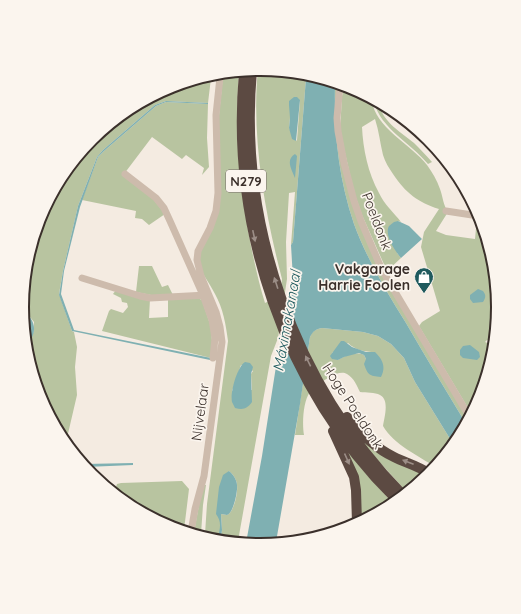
<svg xmlns="http://www.w3.org/2000/svg" width="521" height="614" font-family="Quicksand,sans-serif">
<rect width="100%" height="100%" fill="#f4ebe1"/>
<path fill="#b8c4a0" fill-rule="evenodd" d="M258 69H261L306 78 293 242 291 245 295 192 289 193 286 242 287 279 278 338 271 356 238 541 221 538 222 530 221 514 227 515C234 512 238 493 237 485 237 480 233 474 229 471L220 519 221 529 218 537 205 534 207 504 228 341C226 325 223 308 215 294 208 279 196 270 200 252 202 244 210 237 212 228 215 214 223 134 218 125L223 76 239 73C234 131 240 189 251 246 255 265 259 284 265 303 277 298 281 292 282 279 265 214 251 137 258 69ZM300 100 297 140 296 141 289 128 290 118ZM241 365 253 371 251 374 252 390 232 391Z
M211 78 208 103 166 101 155 105 103 150 97 157 78 206 63 271 59 294 72 331 74 332 77 347 75 367 77 395 67 438 40 398 29 343 34 331V322L22 307 40 216 92 138 169 87Z
M335 83 337 84 336 119 360 222 467 419 465 422C445 389 425 356 406 323 386 291 367 259 354 224 338 176 334 133 335 83Z
M345 85 352 87 372 100C374 127 412 145 427 165 432 172 437 180 440 189 443 197 443 205 448 212L436 231 446 235 475 239 477 218H481L499 307 492 342 487 340 485 342 492 345 481 398 471 413 419 326 422 322 440 311 421 247 424 232 439 209C417 202 406 193 393 174 389 168 385 162 383 155 380 143 379 131 375 119L362 127C363 149 368 173 379 193 384 204 394 213 401 222L398 221 397 253 401 258 387 271 362 215 354 192 340 131 342 96Z
M166 102 208 104 207 138 209 167 202 175 204 168 186 155 182 159 152 137 124 174 154 200 165 214 149 225 142 219 135 218 136 211 82 200 98 157 104 151 156 106Z
M374 102 379 105C384 123 401 132 414 143 420 149 426 155 432 162L428 164C411 143 381 129 374 102Z
M139 266H152L162 287 168 285 173 295H151L136 292Z
M116 290 150 299 149 318 168 317V299L198 298 202 300 211 327 212 341 211 358 102 331 109 311 111 309 123 313 128 307 127 303 122 302 121 298 113 294Z
M322 328 363 332 378 336 391 344 404 358 415 382 452 442 435 467C418 455 394 445 383 426 384 418 390 400 380 395 375 392 366 393 360 392 357 386 354 378 347 374 342 371 335 374 330 377 323 381 315 385 310 392 303 401 302 424 304 435H295L310 337C312 331 316 329 322 328ZM348 343C355 350 365 352 375 352L366 359 364 355C356 351 345 356 338 360L332 353Z
M340 438 367 475 391 501 376 511H373L372 514 358 523V491Z
M364 441 428 476 406 491 362 443Z
M182 481 189 489 184 530 169 527 117 492 116 487 117 484 121 483Z
M204 485H206L203 505 201 534 194 532 199 505Z"/>
<path fill="#7fb0b2" d="M306 78 335 83C334 133 338 176 354 224 367 259 386 291 406 323 425 356 445 389 465 422L452 442 415 382 404 358 391 344 378 336 363 332 322 328C316 329 313 331 310 337L300 404 276 542 260 545 246 543 262 456 277 360 283 341 289 309 293 279 291 245 293 242Z
M294 97H297L300 100 296 141 292 139 289 128 290 118 289 105V101Z
M166 101 208 103V104L166 102 156 106 104 151 98 157 80 207 64 271 61 294 74 330 211 358 210 360 72 331 59 295 63 271 78 206 97 157 103 150 155 105Z
M295 154 297 156 295 178C292 170 285 160 295 154Z
M398 221 409 226 422 239 401 258C395 251 384 235 389 226L394 222Z
M478 289 483 291C486 295 486 297 483 302L473 303 470 299V295Z
M22 307C33 320 39 327 29 343Z
M341 341H344L352 347 366 352H375C383 360 386 367 381 377 369 376 368 375 364 364L366 359 364 355 359 353 344 357 338 360 332 359 330 356Z
M470 345 479 352 480 357 477 360 463 358 460 355V350L463 346Z
M245 362 250 363 253 367 251 374 252 402C247 409 243 410 235 408 234 406 233 404 232 402 230 393 237 367 245 362Z
M133 463V465L86 467 84 464Z
M229 471C233 474 237 480 237 485 238 491 233 514 227 515 225 515 223 514 221 514L222 530 221 538 218 537C220 528 222 522 216 514L219 487 223 475Z"/>
<g fill="none" stroke-linecap="round" stroke-linejoin="round">
<path stroke="#cdbbac" stroke-width="7" d="M340 84 337 118 338 131 344 163 354 201 361 221 382 270 469 416
M125 174 156 198 164 208 170 221 203 295 212 320 215 338 213 358
M446 211 472 215 481 216
M82 278 140 296 150 298 207 295
M191 532 195 509 204 476 222 342 220 327 216 312 201 276 197 260 198 251 210 228 216 211 218 193 216 115 220 77"/>
<path stroke="#5c4a42" stroke-width="10" d="M252 70C238 223 294 384 402 494
M244 72C230 226 284 388 395 498
M347 417C360 433 375 448 394 457 406 463 419 466 430 474
M333 431 354 477 356 490 357 523"/>
</g>
<defs><path id="oneway-solid" d="M-6-.8H1V-3.2L6.5 0L1 3.2V.8H-6Z"/></defs>
<g fill="#9c8e87">
<use href="#oneway-solid" transform="translate(254 236) rotate(78)"/>
<use href="#oneway-solid" transform="translate(276 283) rotate(-108)"/>
<use href="#oneway-solid" transform="translate(308 361) rotate(-116)"/>
<use href="#oneway-solid" transform="translate(347 459) rotate(66)"/>
<use href="#oneway-solid" transform="translate(408 462) rotate(-159)"/>
</g>
<defs>
<symbol id="shop-pin" viewBox="-11 -11 22 30"><path d="M0 17L-7.5 6A9.5 9.5 0 1 1 7.5 6Z" fill="#1f5a5e" stroke="#fbf5ee"/><path d="M-5-2.5h2.3a2.7 3.5 0 0 1 5.4 0H5L5.5 6h-11ZM-1.5-2.5h3a1.5 2.3 0 0 0-3 0Z" fill="#fff"/></symbol>
</defs>
<g fill-rule="evenodd">
<use href="#shop-pin" x="413" y="266" width="22" height="30"/>
</g>
<g text-anchor="middle" stroke-width="3.5" stroke-linejoin="round" paint-order="stroke">
<rect fill="#fbf5ee" stroke="#756b66" stroke-width="1" x="226" y="170" width="40" height="22" rx="3"/>
<g font-size="13" font-weight="bold" fill="#3b302b">
<text x="246" y="186">N279</text>
</g>
<g font-size="14" fill="#3b302b" stroke="#fbf5ee">
<text transform="translate(377 221) rotate(69)" y="5">Poeldonk</text>
<text transform="translate(353 406) rotate(57)" y="5">Hoge Poeldonk</text>
<text transform="translate(200 412) rotate(-82)" y="5">Nijvelaar</text>
</g>
<g font-size="14" font-weight="bold" fill="#3b302b" stroke="#fbf5ee" text-anchor="end">
<text x="410" y="274">Vakgarage<tspan x="410" dy="16">Harrie Foolen</tspan></text>
</g>
<g font-size="15" font-style="italic" fill="#1f5a5e" stroke="#fbf5ee">
<text transform="translate(287 321) rotate(-80)" y="5">Máximakanaal</text>
</g>
</g>
<path d="M0 0H521V614H0ZM29 307a231 231 0 1 1 462 0a231 231 0 1 1-462 0Z" fill="#fbf5ee" fill-rule="evenodd"/>
<path fill="none" stroke="#3b302b" stroke-width="2" d="M29 307a231 231 0 1 1 462 0a231 231 0 1 1-462 0Z"/>
</svg>
